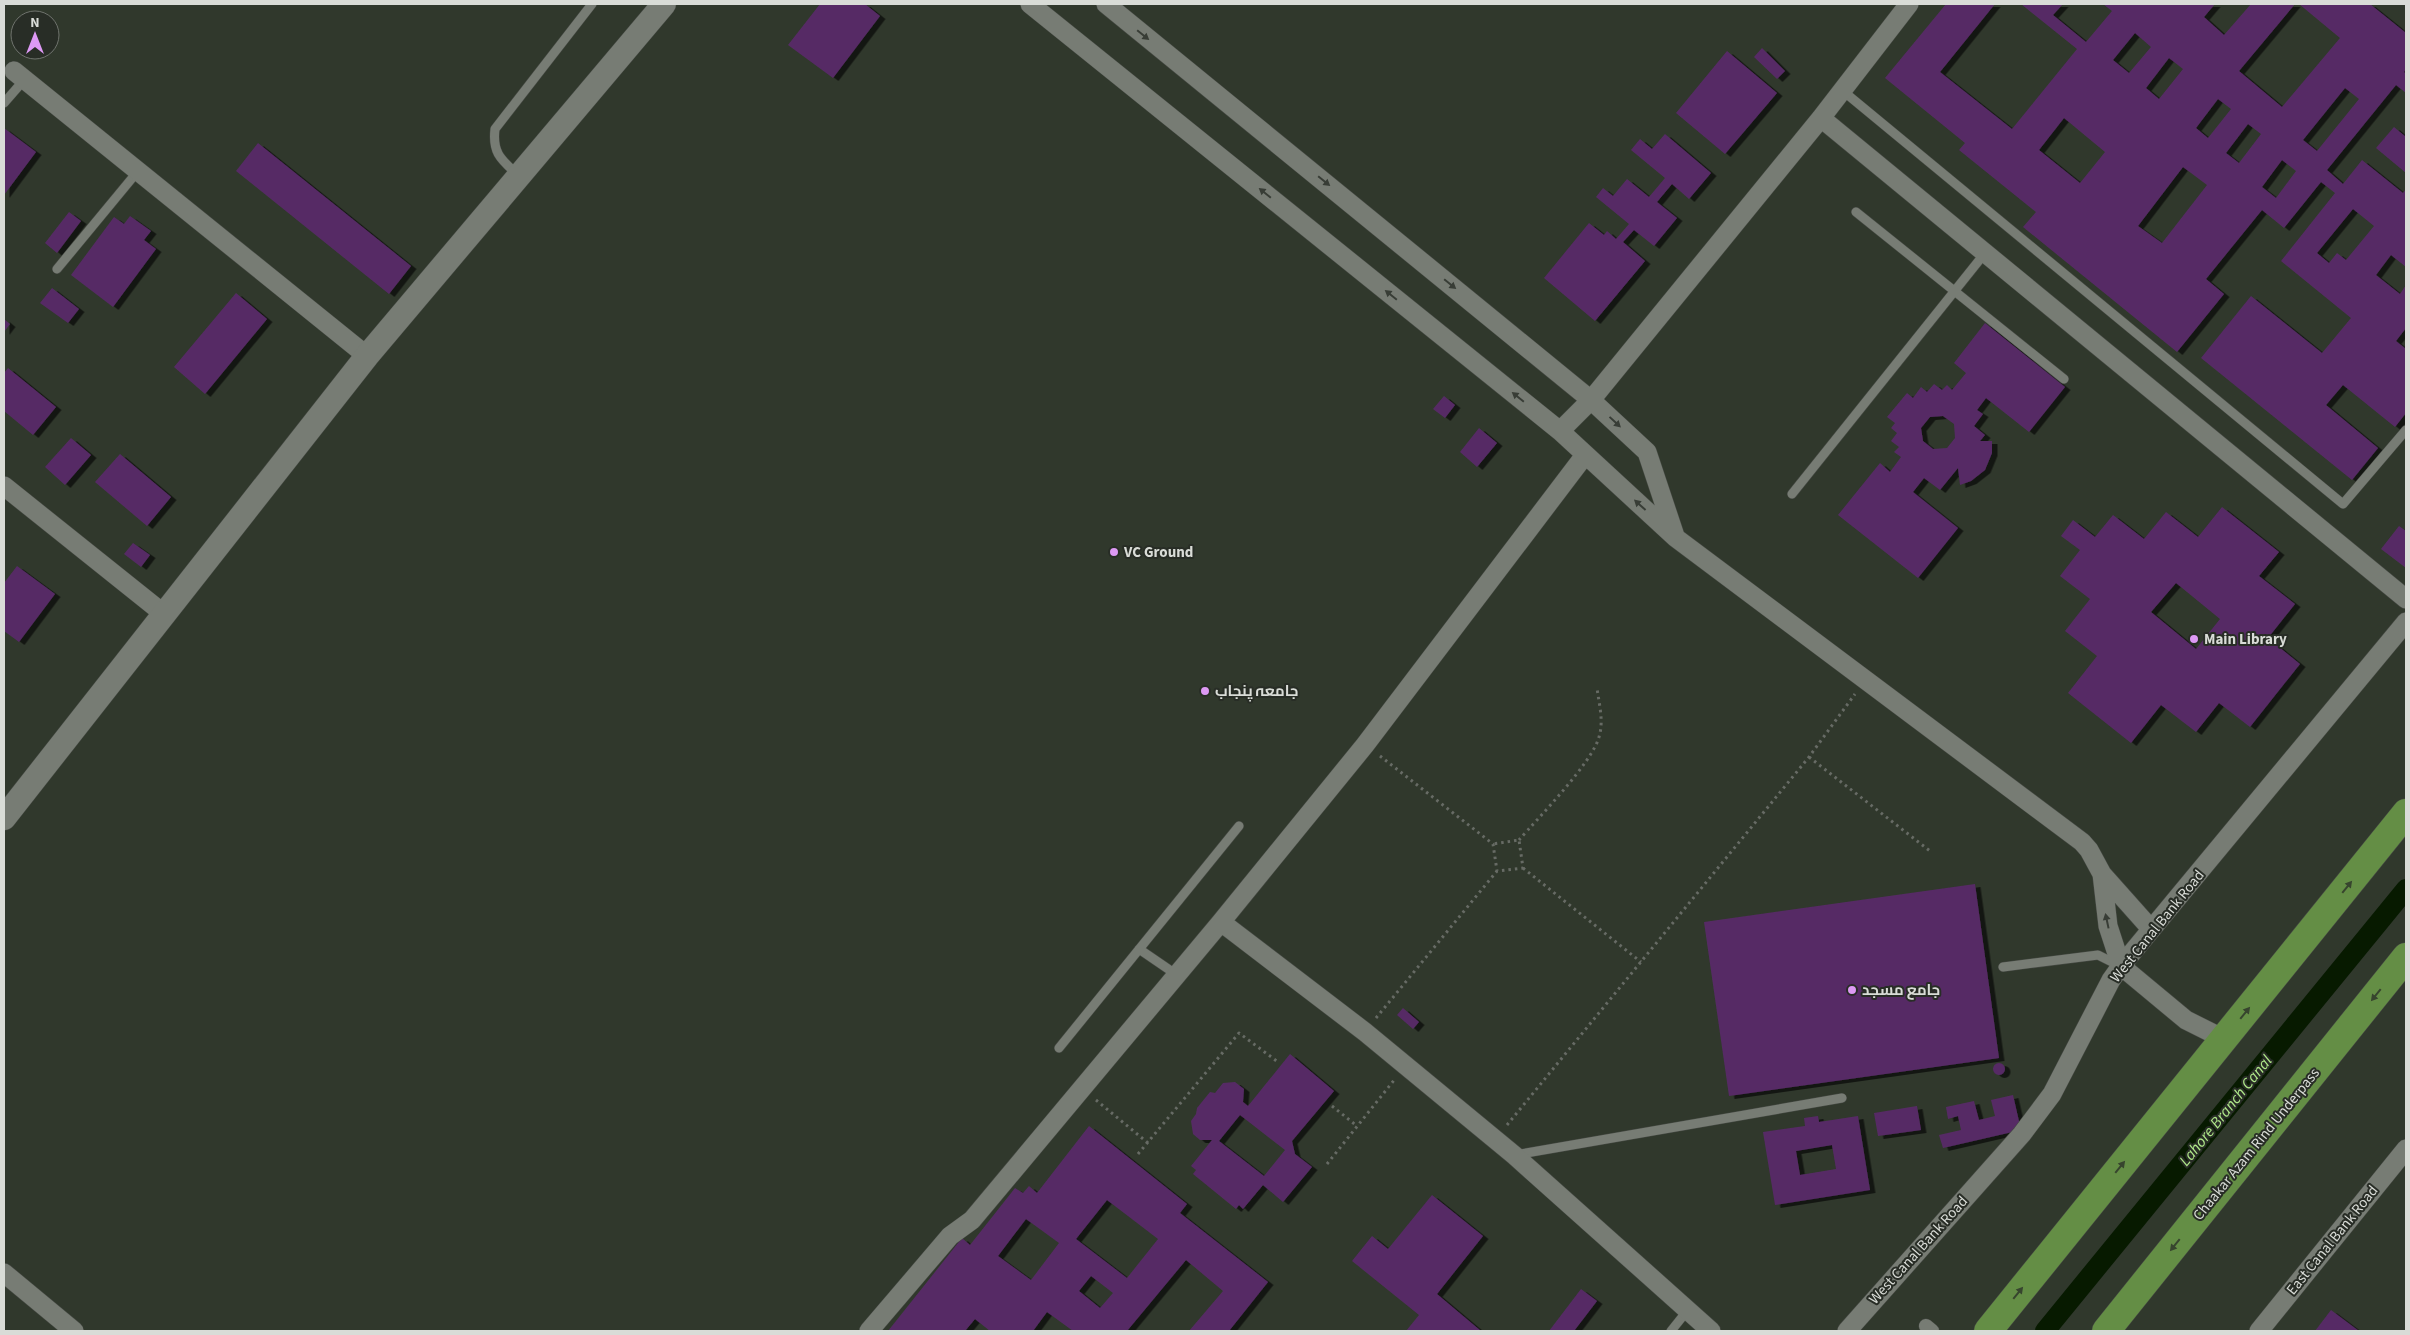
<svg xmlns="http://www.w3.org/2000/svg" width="2410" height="1335" font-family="'Source Sans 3',Cairo,sans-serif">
<defs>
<filter id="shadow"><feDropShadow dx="5.5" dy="3" stdDeviation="0" flood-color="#0009"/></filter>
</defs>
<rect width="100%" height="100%" fill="#282d26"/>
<path fill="#30382c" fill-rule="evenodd" d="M4 4H2406V1331H4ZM20 20H50V50H20Z"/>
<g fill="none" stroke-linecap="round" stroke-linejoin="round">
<path stroke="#071a00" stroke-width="20" d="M2045 1331 2406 889"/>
</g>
<path fill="#562b65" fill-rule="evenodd" filter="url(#shadow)" d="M820 4H865L880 16 833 78 788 45Z
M1946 4H1995L1940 72 2012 129 2077 49 2021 4H2063L2053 15 2086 42 2112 11 2103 4H2215L2204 17 2224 35 2251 4H2295L2239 71 2282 107 2340 38 2299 4H2370L2406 33V69L2404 72 2406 74V93L2396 85 2327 170 2343 184 2362 160 2403 193 2406 189V267L2391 255 2376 275 2400 294 2406 285V328L2396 341 2406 349V413L2395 427 2343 385 2326 405 2378 448 2352 480 2201 358 2251 296 2322 353 2351 318 2281 261 2335 193 2321 182 2284 228 2262 210 2206 279 2224 294 2177 352 2023 227 2036 212 1959 150 1965 143 1885 78ZM2135 33 2151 47 2129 73 2113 60ZM2169 58 2183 69 2159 99 2146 88ZM2345 88 2359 99 2317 151 2303 140ZM2218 99 2231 109 2208 138 2196 128ZM2064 118 2105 152 2080 183 2039 150ZM2248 124 2261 134 2239 163 2226 153ZM2282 160 2296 171 2276 198 2262 187ZM2183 167 2207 185 2162 243 2138 226ZM2353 209 2374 226 2346 260 2337 253 2329 263 2317 253Z
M1762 48 1785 71 1777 79 1754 57Z
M1727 51 1777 93 1725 154 1676 113Z
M2394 127 2406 137V173L2376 148Z
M4 128 36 152 4 195Z
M1665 134 1711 173 1689 199 1672 184 1657 202 1677 218 1654 246 1634 230 1623 242 1645 261 1595 321 1544 278 1589 223 1604 235 1607 231 1616 239 1629 224 1596 197 1603 188 1613 196 1627 179 1649 197 1665 178 1631 150 1640 139 1652 149Z
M258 143 411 266 389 294 236 171Z
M69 212 81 221 57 253 45 243Z
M130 216 151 231 144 240 156 249 113 307 71 275 114 217 124 224Z
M52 288 79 309 68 323 40 303Z
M236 293 267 319 205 394 174 367Z
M4 319 10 324 4 332Z
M1985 323 2065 387 2029 432 1986 398 1977 410 1983 414 1974 426 1985 435 1980 441H1992V453L1985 470 1971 481 1960 485 1958 468 1940 490 1924 478 1913 492 1958 528 1918 578 1838 515 1880 463 1890 472 1901 457 1894 452 1899 447 1891 441 1897 433 1891 428 1895 423 1887 417 1907 393 1913 398 1921 387 1927 392 1934 384 1942 390 1947 385 1952 390 1966 373 1954 363ZM1943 416 1954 424 1955 438 1947 448 1933 449 1923 441 1921 428 1930 417Z
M8 368 56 407 33 435 4 411V373Z
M1444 396 1455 405 1445 418 1433 409Z
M1479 428 1497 443 1477 467 1460 452Z
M71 438 91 455 65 485 45 467Z
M120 454 171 497 147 526 95 482Z
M2222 507 2279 552 2259 576 2295 604 2268 638 2300 664 2250 727 2219 703 2196 732 2161 705 2131 743 2068 693 2097 656 2065 631 2090 599 2060 576 2080 550 2061 536 2073 520 2095 537 2113 515 2144 539 2166 512 2198 537ZM2176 583 2220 619 2196 649 2151 612Z
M2399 526 2406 531V568L2381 549Z
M133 543 150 555 141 567 124 554Z
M17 566 55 594 19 642 4 631V583Z
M1975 884 1999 1058 1729 1096 1704 922Z
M1403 1008 1419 1022 1413 1029 1397 1015Z
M1290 1054 1334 1091 1292 1141 1295 1154 1312 1167 1283 1202 1263 1185 1243 1209 1239 1205 1236 1209 1193 1174 1196 1170 1191 1166 1212 1140H1200L1193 1134 1191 1121 1196 1114 1197 1108 1210 1092 1215 1093 1223 1083 1235 1082 1244 1089 1243 1102 1248 1106ZM1240 1115 1285 1150 1264 1176 1219 1141Z
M1993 1069a6 6 0 1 1 12 0a6 6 0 1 1-12 0Z
M2013 1095 2021 1130 1943 1148 1939 1135 1961 1130 1958 1116 1948 1119 1946 1107 1974 1101 1979 1120 1995 1116 1991 1100Z
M1917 1106 1921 1130 1878 1136 1874 1113Z
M1818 1116 1819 1122 1858 1116 1870 1190 1775 1205 1763 1132 1805 1126 1804 1118ZM1832 1145 1836 1169 1800 1175 1796 1151Z
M1089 1126 1187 1204 1180 1213 1268 1282 1229 1331H1189L1223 1291 1186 1260 1127 1331H1073L1047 1312 1033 1331H990L975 1319 965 1331H888L962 1238 970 1245 1015 1188 1023 1193 1029 1186 1037 1193ZM1107 1200 1158 1239 1127 1278 1076 1239ZM1026 1219 1059 1243 1031 1280 998 1256ZM1091 1276 1113 1293 1100 1308 1079 1291Z
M1432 1195 1483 1236 1437 1294 1481 1331H1406L1419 1315 1352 1261 1372 1236 1388 1249Z
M1581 1289 1597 1301 1574 1331H1549Z
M2331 1310 2359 1331H2315Z"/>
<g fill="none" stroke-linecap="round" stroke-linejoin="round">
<defs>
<path id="service" d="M1843 91 2343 504 2406 430
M4 103 24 80
M519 176C502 160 492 154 495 129L592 4
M1856 212 2064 379
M57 269 138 171
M1792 494 1985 253
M1139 949 1177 975
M2003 967 2098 955 2120 966
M1059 1048 1239 826
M1515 1155 1842 1098
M1671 1331 1687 1311"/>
<path id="pedestrian" d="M1926 1326 1932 1331"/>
<path id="minor" d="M1030 4 1560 431 1676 538 2082 842 2089 850 2102 874 2151 929
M1106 4 1591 400 1647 452 1675 536
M14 71 367 356
M1821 118 2406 599
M1560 431 1591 400 1821 118 1909 4
M4 486 164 614
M2102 874 2108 926 2121 966 2186 1020 2224 1039
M1221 922 1365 1032 1514 1155 1711 1331
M4 1273 74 1331
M869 1331 950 1236 972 1220 1221 922 1365 745 1585 455
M1847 1331 2022 1134 2052 1094 2111 980 2121 966 2406 622
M2259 1331 2406 1149"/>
<path id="tertiary" d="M4 818 367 356 664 4"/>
<path id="trunk" d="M1988 1331 2406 813
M2106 1331 2406 957"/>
</defs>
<use href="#service" stroke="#454943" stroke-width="10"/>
<use href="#pedestrian" stroke="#454943" stroke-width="15"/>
<use href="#minor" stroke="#454943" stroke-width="20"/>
<use href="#tertiary" stroke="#454943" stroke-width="25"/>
<use href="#trunk" stroke="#454943" stroke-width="29"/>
<path stroke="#676b65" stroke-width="3" stroke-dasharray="2.5 4" stroke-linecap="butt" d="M1380 756 1493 844 1497 871 1523 868 1519 840 1493 844
M1809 757 1930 851
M1519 840C1539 817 1592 763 1599 737 1604 721 1599 704 1597 688
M1523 868 1641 962
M1376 1018 1497 871
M1096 1100 1148 1143
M1332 1106 1357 1126
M1507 1125 1809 757 1855 694
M1138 1154 1239 1033 1278 1062
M1327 1164 1395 1079"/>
<use href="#service" stroke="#777c74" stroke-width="9"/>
<use href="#pedestrian" stroke="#777c74" stroke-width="14"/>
<use href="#minor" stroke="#777c74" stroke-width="19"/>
<use href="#tertiary" stroke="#777c74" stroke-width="24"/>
<use href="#trunk" stroke="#648e45" stroke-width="28"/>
</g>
<defs><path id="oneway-solid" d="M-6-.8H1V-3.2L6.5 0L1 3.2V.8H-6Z" transform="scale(1.25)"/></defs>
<g fill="#383d36">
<use href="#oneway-solid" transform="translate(1143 35) rotate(39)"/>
<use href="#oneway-solid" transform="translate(1324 181) rotate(39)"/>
<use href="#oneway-solid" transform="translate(1265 193) rotate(-141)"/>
<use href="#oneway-solid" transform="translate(1450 284) rotate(39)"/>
<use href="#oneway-solid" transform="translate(1391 295) rotate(-141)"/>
<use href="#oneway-solid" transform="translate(1518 397) rotate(-141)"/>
<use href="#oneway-solid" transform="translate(1615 422) rotate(43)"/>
<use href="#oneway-solid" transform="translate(1640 505) rotate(-138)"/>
<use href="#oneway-solid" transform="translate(2107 921) rotate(-102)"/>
</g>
<g fill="#37452e">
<use href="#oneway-solid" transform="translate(2347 887) rotate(-51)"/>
<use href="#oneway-solid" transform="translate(2376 995) rotate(129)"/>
<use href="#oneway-solid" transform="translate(2245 1013) rotate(-51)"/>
<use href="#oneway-solid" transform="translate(2120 1167) rotate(-51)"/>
<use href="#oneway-solid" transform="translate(2175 1245) rotate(129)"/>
<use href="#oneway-solid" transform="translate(2018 1293) rotate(-51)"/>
</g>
<g fill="#dd99f4" stroke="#282d26" stroke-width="2">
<circle cx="1114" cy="552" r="5"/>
<circle cx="2194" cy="639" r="5"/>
<circle cx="1205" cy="691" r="5"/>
<circle cx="1852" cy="990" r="5"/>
</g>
<g text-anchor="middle" stroke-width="4" stroke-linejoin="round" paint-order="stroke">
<g font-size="15" font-weight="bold" fill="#d9dcd7" stroke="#282d26" text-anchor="start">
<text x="1124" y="557">VC Ground</text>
<text x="2204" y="644">Main Library</text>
<text x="1215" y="696">جامعہ پنجاب</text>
<text x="1862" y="995">جامع مسجد</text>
</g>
<g font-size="15" fill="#d9dcd7" stroke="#282d26">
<text transform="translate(2157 926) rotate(-51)" y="5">West Canal Bank Road</text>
<text transform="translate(2256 1144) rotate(-51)" y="5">Chaakar Azam Rind Underpass</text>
<text transform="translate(2332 1240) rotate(-51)" y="5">East Canal Bank Road</text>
<text transform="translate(1918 1250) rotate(-48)" y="5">West Canal Bank Road</text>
</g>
<g font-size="16" font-style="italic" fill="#b0e98a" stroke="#282d26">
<text transform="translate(2225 1110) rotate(-51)" y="6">Lahore Branch Canal</text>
</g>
</g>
<rect width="2410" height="1335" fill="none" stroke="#d9dcd7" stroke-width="10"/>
<g transform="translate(35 35)"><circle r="24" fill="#282d26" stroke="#6f736d"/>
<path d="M0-4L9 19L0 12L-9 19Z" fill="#dd99f4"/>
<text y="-8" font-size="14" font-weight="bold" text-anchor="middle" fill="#d9dcd7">N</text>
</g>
</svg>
